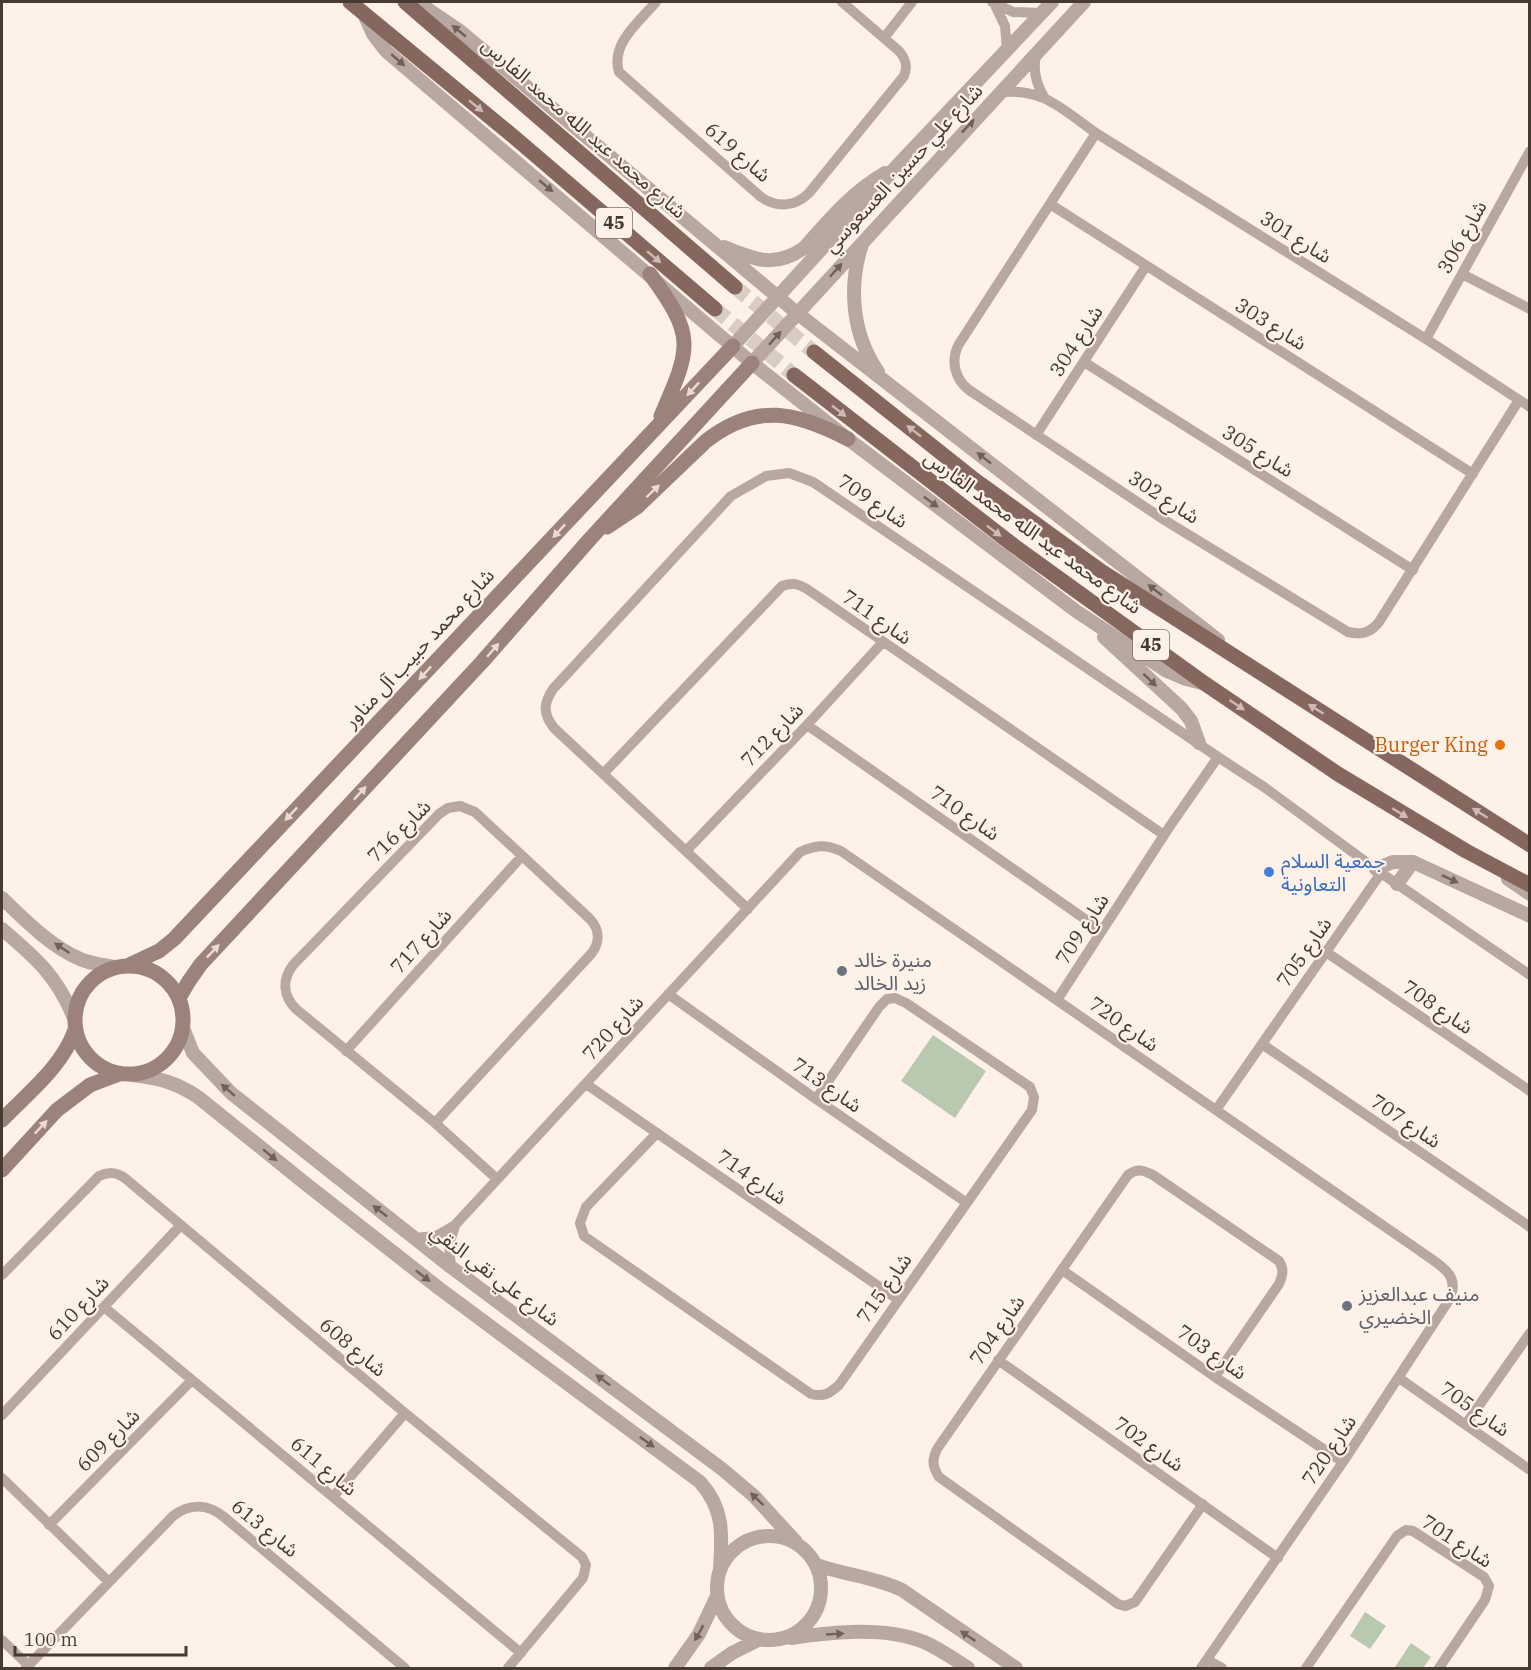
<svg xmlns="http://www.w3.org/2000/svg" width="1531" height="1670" font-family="'IBM Plex Serif','Noto Sans Arabic',serif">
<rect width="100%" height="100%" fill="#fef1e7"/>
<path fill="#b9c9af" d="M933 1035 986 1071 955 1118 901 1081Z
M1365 1612 1386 1626 1370 1649 1350 1636Z
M1411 1643 1431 1657 1423 1668 1395 1667Z"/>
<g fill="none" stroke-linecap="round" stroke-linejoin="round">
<path stroke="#d9ccc2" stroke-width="15" stroke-dasharray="15 8" stroke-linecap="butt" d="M735 287 814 352
M715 309 794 375"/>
<path stroke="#b9a7a1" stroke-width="10" d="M656 2C640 21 610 44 619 72L761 197C777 208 795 207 809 193L904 76C908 66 906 59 899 51L842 2
M992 2 1013 12 1041 13
M995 5 1005 26 1007 49
M884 38 912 2
M1037 52C1032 68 1035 82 1044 97
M998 93C1042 86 1063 110 1096 133L1426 339 1530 407
M1096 133 959 344C950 361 955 379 969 390L1166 521 1348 632C1362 635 1370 633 1379 622L1519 400
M1050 204 1473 474
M1462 274 1530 309
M1426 339 1530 151
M1084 362 1413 570
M1036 435 1146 266
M807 725 1102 931
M1218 757 1264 787 1381 873
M603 774 782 586C793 582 798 584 807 589L1164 835
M460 806 475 812 590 919C600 930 600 943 591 954L435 1123 296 1009C283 996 282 980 293 965L439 814 448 808Z
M686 851 807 725 882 643
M748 909 554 728C543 714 543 704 553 689L731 496 766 476 789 473 813 482 1218 757 1170 826 1057 1000
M1326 952 1530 1091
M668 994 816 1099 967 1203
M1262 1044 1530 1227
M346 1051 522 856
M586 1084 897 1299
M1216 1110 1381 873 1530 975
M435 1123 497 1179
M657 1133 586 1207 580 1223 584 1236 811 1394C824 1397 829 1394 839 1385L1032 1110 1034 1097 1030 1087 906 1003 895 998 887 999 879 1007 816 1099
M414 1238 436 1236 455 1225 800 852C816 845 825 844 841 851L1420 1251C1439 1265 1462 1274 1449 1300L1343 1462 1201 1668
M451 1267 449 1245 455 1226
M1062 1270 1215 1377 1343 1462
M2 1275 99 1176C109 1171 117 1172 126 1179L405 1413 582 1557 586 1565 583 1578 508 1668
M104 1307 521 1653
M998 1360 1278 1558
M1399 1378 1530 1470
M2 1415 180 1226
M1466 1424 1530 1333
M2 1478 109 1582
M333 1497 405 1413
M1203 1504 1135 1602 1125 1606 1118 1604 939 1477C932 1466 932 1460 937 1449L1128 1175C1137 1168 1143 1170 1153 1175L1279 1261C1284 1269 1283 1275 1279 1284L1215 1377
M49 1525 192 1380
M2 1640 29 1666
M1207 1660 1222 1668
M26 1668 173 1516C190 1503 208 1504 224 1517L405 1668
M1306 1668 1397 1536 1406 1530 1413 1531 1484 1577 1489 1586 1485 1600 1439 1668"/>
<path stroke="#b9a7a1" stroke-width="14" d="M417 2 460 31 797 313 1218 640
M364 14 373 34 386 51 752 363 848 439 1076 611 1165 670 1186 679 1202 683
M862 244C848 287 852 334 878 372
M724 247C754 259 774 269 804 248 829 220 852 192 885 173
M733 346 897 166 1052 2
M752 363 1084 2
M1104 637 1182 709 1191 721 1199 743
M1376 869 1393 862H1413L1530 916
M1508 879 1530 894
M1397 884 1413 862
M2 898C25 920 50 946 80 959 91 964 104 965 116 967
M2 929C36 958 57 976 74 1018
M183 1028 193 1053 231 1093 451 1267 722 1469 754 1496 796 1542
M132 1075C159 1078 175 1082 198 1097L306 1184 440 1289 700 1482C725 1510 722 1535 720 1570
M717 1588a52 52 0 1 1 104 0a52 52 0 1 1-104 0Z
M817 1565C845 1575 875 1577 902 1590L1016 1668
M791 1638C833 1632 884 1626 924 1642 940 1649 954 1659 968 1668
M675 1668 699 1634 717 1596
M711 1668 732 1653 760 1639"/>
<path stroke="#9b827a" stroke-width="15" d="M650 274C696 337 691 347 661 416
M607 527 637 507 706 441C756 402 796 412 848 439
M75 1020a54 54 0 1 1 108 0a54 54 0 1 1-108 0Z
M127 966 159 951 174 939 733 346
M179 998 189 981 201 964 482 662 590 539 752 363
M2 1120C28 1093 62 1067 75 1030
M2 1170 57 1110 90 1085 119 1074"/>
<path stroke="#85675d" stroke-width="15" d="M350 2 514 137 715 309
M405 2 735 287
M814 352 975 480 1101 571 1530 845
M794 375 1013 545 1204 683 1338 774 1466 851 1530 885"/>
</g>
<defs><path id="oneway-solid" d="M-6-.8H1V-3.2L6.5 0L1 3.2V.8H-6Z" transform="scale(1.5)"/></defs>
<g fill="#6f6058">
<use href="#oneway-solid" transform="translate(459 31) rotate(-141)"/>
<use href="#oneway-solid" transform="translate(398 60) rotate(41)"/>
<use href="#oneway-solid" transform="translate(968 126) rotate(-47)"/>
<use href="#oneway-solid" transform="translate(546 186) rotate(40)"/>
<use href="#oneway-solid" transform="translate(836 270) rotate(-48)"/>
<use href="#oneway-solid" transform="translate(775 338) rotate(-48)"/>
<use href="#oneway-solid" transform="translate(984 458) rotate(-142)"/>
<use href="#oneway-solid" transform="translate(931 502) rotate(37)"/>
<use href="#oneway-solid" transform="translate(1155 590) rotate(-142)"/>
<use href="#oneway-solid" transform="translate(1150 680) rotate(43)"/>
<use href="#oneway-solid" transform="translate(1450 879) rotate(25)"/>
<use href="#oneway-solid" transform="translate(62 948) rotate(-146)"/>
<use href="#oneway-solid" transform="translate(228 1090) rotate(-139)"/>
<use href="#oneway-solid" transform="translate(270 1155) rotate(39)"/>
<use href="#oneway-solid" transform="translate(380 1211) rotate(-142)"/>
<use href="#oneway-solid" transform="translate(423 1276) rotate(38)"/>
<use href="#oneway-solid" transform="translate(603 1380) rotate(-143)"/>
<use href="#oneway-solid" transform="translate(647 1442) rotate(36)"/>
<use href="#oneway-solid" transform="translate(757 1499) rotate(-136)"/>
<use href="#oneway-solid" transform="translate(699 1633) rotate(119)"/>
<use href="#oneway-solid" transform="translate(835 1634) rotate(-3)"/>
<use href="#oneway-solid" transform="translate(968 1636) rotate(-146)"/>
</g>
<g fill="#cebab0">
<use href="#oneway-solid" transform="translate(476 106) rotate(39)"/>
<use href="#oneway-solid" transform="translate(654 257) rotate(40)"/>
<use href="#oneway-solid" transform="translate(839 411) rotate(38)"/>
<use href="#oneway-solid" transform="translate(914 431) rotate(-142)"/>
<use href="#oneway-solid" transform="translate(994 531) rotate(37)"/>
<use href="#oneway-solid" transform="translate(1237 705) rotate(34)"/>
<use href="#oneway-solid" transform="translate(1316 709) rotate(-148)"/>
<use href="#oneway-solid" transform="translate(1400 813) rotate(31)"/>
<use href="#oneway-solid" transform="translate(1480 813) rotate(-148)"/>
</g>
<g fill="#eadbd1">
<use href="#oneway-solid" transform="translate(693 389) rotate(133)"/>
<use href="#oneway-solid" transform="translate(653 491) rotate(-44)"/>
<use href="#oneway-solid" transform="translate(559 531) rotate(133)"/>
<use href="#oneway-solid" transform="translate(493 650) rotate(-49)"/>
<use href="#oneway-solid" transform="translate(425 673) rotate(133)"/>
<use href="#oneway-solid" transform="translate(360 793) rotate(-47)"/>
<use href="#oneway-solid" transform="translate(291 814) rotate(133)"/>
<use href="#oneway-solid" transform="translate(213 951) rotate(-47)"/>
<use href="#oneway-solid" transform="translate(41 1127) rotate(-47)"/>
</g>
<circle fill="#e8710a" stroke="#fef1e7" stroke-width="2" cx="1500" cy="745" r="6"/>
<circle fill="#3f7fe0" stroke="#fef1e7" stroke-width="2" cx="1269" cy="872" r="6"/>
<g fill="#6b7280" stroke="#fef1e7" stroke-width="2">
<circle cx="842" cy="971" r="6"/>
<circle cx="1347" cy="1306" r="6"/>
</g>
<g text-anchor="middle" stroke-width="4.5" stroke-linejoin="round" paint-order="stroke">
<g fill="#fef1e7" stroke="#7e7167" stroke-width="1.5">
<rect x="596" y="208" width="36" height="30" rx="4.5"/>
<rect x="1133" y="630" width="36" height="30" rx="4.5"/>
</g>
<g font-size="18" font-weight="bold" fill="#473a30">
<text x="614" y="229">45</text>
<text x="1151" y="651">45</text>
</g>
<g font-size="20" fill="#473a30" stroke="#fef1e7">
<text transform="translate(584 128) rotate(41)" y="7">شارع محمد عبد الله محمد الفارس</text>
<text transform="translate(738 152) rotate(41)" y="7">شارع 619</text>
<text transform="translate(903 168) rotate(-47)" y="7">شارع علي حسين العسعوسي</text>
<text transform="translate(1296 237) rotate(32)" y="7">شارع 301</text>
<text transform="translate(1462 237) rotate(-61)" y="7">شارع 306</text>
<text transform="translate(1271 324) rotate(32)" y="7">شارع 303</text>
<text transform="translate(1076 341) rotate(-57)" y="7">شارع 304</text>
<text transform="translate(1258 451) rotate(32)" y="7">شارع 305</text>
<text transform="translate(1164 497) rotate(33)" y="7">شارع 302</text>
<text transform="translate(873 501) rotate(34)" y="7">شارع 709</text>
<text transform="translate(1033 532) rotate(36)" y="7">شارع محمد عبد الله محمد الفارس</text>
<text transform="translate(877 617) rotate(35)" y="7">شارع 711</text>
<text transform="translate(419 648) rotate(-47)" y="7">شارع محمد حبيب آل مناور</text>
<text transform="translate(772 735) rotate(-46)" y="7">شارع 712</text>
<text transform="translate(965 813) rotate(35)" y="7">شارع 710</text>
<text transform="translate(399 831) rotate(-45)" y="7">شارع 716</text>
<text transform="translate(1082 929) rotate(-57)" y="7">شارع 709</text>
<text transform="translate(421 941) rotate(-48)" y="7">شارع 717</text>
<text transform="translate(1304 952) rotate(-55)" y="7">شارع 705</text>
<text transform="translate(1438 1007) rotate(34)" y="7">شارع 708</text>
<text transform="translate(1124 1024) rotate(35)" y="7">شارع 720</text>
<text transform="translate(613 1028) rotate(-48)" y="7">شارع 720</text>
<text transform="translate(827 1085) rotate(35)" y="7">شارع 713</text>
<text transform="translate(1406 1121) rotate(34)" y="7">شارع 707</text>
<text transform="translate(752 1177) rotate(35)" y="7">شارع 714</text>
<text transform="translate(495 1275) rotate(37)" y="7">شارع علي نقي النقي</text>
<text transform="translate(884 1288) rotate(-55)" y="7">شارع 715</text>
<text transform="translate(78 1308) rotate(-47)" y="7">شارع 610</text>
<text transform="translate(997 1330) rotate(-55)" y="7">شارع 704</text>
<text transform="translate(353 1347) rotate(40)" y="7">شارع 608</text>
<text transform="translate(1212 1352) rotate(35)" y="7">شارع 703</text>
<text transform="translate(1475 1409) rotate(35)" y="7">شارع 705</text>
<text transform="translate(108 1440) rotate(-45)" y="7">شارع 609</text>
<text transform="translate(1149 1444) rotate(35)" y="7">شارع 702</text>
<text transform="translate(1329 1450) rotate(-56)" y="7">شارع 720</text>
<text transform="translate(324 1466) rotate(40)" y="7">شارع 611</text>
<text transform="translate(265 1528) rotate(39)" y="7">شارع 613</text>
<text transform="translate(1457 1541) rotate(33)" y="7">شارع 701</text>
</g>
<g font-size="20" fill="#c56008" stroke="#fef1e7" text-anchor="end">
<text x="1488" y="752">Burger King</text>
</g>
<g font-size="20" fill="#366cbe" stroke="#fef1e7" text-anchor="start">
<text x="1281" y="868">جمعية السلام<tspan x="1281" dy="23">التعاونية</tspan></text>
</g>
<g font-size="20" fill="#5b616d" stroke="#fef1e7" text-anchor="start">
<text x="854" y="967">منيرة خالد<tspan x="854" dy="23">زيد الخالد</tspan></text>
<text x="1359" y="1301">منيف عبدالعزيز<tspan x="1359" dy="23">الخضيري</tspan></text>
</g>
</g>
<rect width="1531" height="1670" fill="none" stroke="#473a30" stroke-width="6"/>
<path d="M15 1646v9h171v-9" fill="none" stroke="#473a30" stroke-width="3"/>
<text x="24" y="1646" font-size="18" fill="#473a30" stroke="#fef1e7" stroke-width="4.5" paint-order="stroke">100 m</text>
</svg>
